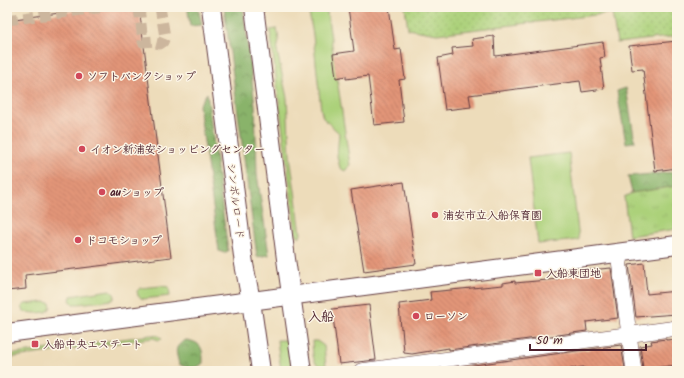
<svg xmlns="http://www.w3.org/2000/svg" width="684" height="378" font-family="Kalam,'Klee One',sans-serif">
<defs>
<pattern id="forest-crowns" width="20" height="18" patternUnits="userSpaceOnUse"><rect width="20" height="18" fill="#89b36a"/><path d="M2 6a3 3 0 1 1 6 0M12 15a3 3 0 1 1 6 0" fill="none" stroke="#729157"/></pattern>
<pattern id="park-tufts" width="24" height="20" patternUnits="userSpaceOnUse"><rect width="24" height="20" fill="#acd17a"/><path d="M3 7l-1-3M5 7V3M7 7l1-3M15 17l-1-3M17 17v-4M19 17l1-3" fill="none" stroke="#96b36a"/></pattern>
<pattern id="garden-dots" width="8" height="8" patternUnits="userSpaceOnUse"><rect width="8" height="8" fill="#acd17a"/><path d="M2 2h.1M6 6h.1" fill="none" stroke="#96b36a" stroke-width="1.8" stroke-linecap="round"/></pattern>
<pattern id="building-back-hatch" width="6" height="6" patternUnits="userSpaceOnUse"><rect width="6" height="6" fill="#e39578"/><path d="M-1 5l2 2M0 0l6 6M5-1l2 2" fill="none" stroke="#ba7963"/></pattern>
</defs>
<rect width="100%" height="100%" fill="#fcf5e5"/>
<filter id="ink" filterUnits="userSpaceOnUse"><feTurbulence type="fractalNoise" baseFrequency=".025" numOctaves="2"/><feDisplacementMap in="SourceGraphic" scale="8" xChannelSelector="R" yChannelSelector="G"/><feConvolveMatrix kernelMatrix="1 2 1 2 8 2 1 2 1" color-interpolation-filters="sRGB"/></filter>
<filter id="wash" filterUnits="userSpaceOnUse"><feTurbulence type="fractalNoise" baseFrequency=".012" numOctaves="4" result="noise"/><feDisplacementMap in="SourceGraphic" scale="16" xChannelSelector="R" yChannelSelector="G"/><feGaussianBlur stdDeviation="0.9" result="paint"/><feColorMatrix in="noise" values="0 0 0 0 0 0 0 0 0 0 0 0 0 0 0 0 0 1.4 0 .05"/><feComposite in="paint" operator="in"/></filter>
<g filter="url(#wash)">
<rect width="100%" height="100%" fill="#eddcba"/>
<path fill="#acd17a" stroke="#7b7852" d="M306 7H323L327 12 350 165 345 171 340 168 337 156 339 133 323 118 321 110 313 35 309 13Z
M277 29 279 40 277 51 287 98 290 156 301 234 300 237 296 234 270 30Z
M569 153 579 240 538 244 528 158Z
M161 286 169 287 170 296 143 299 138 296 137 291 140 288Z
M110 290 114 294 115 296 113 300 78 304H73L70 300 71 296Z
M44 302 50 303 51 307 47 312 36 313 25 312 21 308 25 304Z
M151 335 159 336 162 339 159 340 153 338 7 358V355Z
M277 340H288L292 371H281Z
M312 341H317L324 346 326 366C311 368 313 352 312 341Z"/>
<path fill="url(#forest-crowns)" stroke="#6a694a" d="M189 7H198L202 25 190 26 188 11Z
M224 7H243L255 105 257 174 269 255 257 257Z
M626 88 635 142 626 143 617 91Z
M207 93 228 251 224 253 219 251 199 105Z
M677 172V186L632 193 628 176Z
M186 340C202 342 203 349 203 363 196 370 187 369 179 364 176 351 173 347 186 340Z"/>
<path fill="url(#park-tufts)" stroke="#7b7852" d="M677 186V229L629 236 624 197 632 193Z"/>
<path fill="url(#garden-dots)" stroke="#7b7852" d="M405 7H677V36L617 43 612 13 437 34 408 29Z"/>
<g id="blocks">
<path fill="url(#building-back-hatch)" d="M105 7H139L171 257 25 275 26 289 7 291V20Z
M348 7H389L395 50 401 49 405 79 399 80 404 122 374 125 368 76 346 79V76L336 78 333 54 354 51Z
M494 36 495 56 603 42 605 57 600 58 604 89 582 92 580 81 469 95 471 107 445 110 438 58 453 55 452 48 473 46 472 39Z
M677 41V57H675L677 72V168L655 171 643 69 632 70 629 46Z
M404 182 416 264 364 271 351 190Z
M644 263 647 294 677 291V314L636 317 629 265Z
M611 268 618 318 586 322 587 331 449 350V348L412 354 404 353 402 328 401 329 399 304 431 300 430 292 503 285V283L515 281V283L558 279 557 273Z
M369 305 376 360 339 364 332 309Z
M666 339V340L677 339V365L643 369 640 346 652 344 651 341Z
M621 345 625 368 605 371V368L585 370 584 367 554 371H452V368Z"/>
</g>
</g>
<g filter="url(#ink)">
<use href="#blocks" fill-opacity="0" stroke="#623b40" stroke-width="1"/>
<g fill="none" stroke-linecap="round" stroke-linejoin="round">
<path stroke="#ccb69d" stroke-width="11" stroke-dasharray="11 5.5" stroke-linecap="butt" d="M139 7 143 42 154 41 156 43 160 44 163 42 165 37 160 7
M7 20 105 7"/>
<defs>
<path id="minor" d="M618 253 634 371
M361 371 677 328"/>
<path id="tertiary" d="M211 7 244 264 251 301 261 371
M254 7 286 259 302 371
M7 333 677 245"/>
</defs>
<use href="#minor" stroke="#623b40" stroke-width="16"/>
<use href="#tertiary" stroke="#623b40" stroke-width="20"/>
<use href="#minor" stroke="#fff" stroke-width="15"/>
<use href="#tertiary" stroke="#fff" stroke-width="18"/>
</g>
</g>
<g fill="#d1495b" stroke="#fcf5e5" stroke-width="1.5">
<circle cx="79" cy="76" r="4"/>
<circle cx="82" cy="149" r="4"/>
<circle cx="102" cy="192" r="4"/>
<circle cx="435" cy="215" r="4"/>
<circle cx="78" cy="240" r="4"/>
<rect x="534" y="269" width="8" height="8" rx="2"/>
<circle cx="416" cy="316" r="4"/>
<rect x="31" y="340" width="8" height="8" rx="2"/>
</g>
<g text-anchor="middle" stroke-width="3" stroke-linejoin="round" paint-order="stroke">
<g font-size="11" font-weight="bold" fill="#4a1f2b" stroke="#fcf5e5" text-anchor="start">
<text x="87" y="80">ソフトバンクショップ</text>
<text x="90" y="153">イオン新浦安ショッピングセンター</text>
<text x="110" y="196">auショップ</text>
<text x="443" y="219">浦安市立入船保育園</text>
<text x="86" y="244">ドコモショップ</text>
<text x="546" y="277">入船東団地</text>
<text x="424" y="320">ローソン</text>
<text x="43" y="348">入船中央エステート</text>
</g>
<g font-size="11" fill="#4a1f2b" stroke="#fcf5e5">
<text transform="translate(236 201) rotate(83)" y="4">シンボルロード</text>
</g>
<g font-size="13" font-weight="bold" fill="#4a1f2b" stroke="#fcf5e5">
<text x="321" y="321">入船</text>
</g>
</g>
<rect width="684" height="378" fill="none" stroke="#fcf5e5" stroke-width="24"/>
<path d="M530 344v6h116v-6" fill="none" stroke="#4a1f2b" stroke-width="2"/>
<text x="536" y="344" font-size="12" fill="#4a1f2b" stroke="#fcf5e5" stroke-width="3" paint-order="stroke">50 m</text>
</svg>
